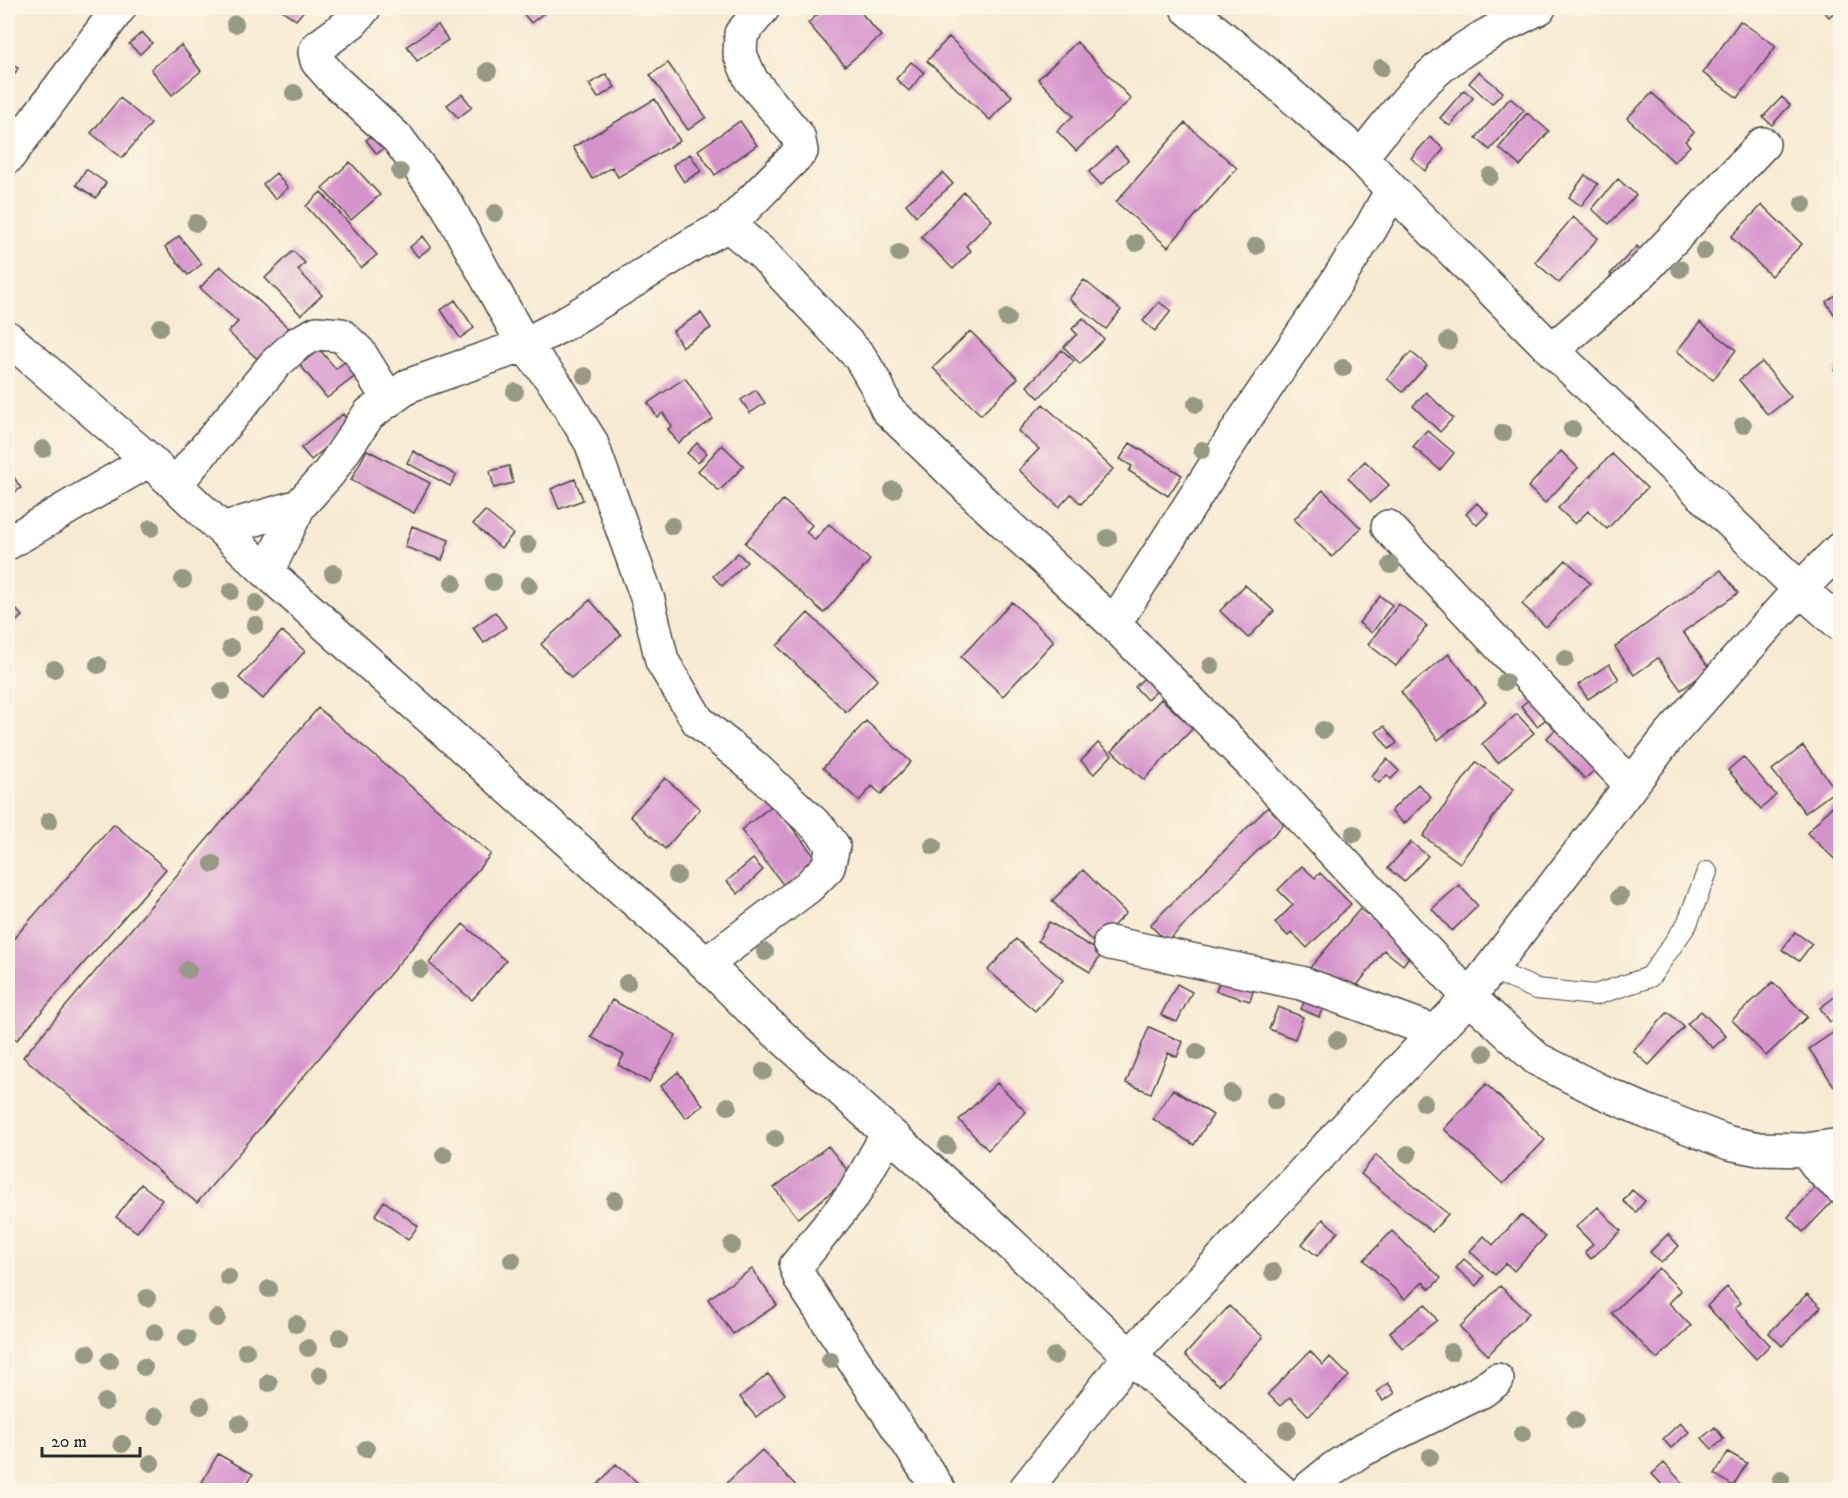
<svg xmlns="http://www.w3.org/2000/svg" width="1848" height="1498" font-family="'IM FELL DW Pica',serif">
<rect width="100%" height="100%" fill="#fcf5e5"/>
<filter id="ink" filterUnits="userSpaceOnUse"><feTurbulence type="fractalNoise" baseFrequency=".0167" numOctaves="2"/><feDisplacementMap in="SourceGraphic" scale="12" xChannelSelector="R" yChannelSelector="G"/><feConvolveMatrix kernelMatrix="1 2 1 2 8 2 1 2 1" color-interpolation-filters="sRGB"/></filter>
<filter id="wash" filterUnits="userSpaceOnUse"><feTurbulence type="fractalNoise" baseFrequency=".008" numOctaves="4" result="noise"/><feDisplacementMap in="SourceGraphic" scale="24" xChannelSelector="R" yChannelSelector="G"/><feGaussianBlur stdDeviation="1.35" result="paint"/><feColorMatrix in="noise" values="0 0 0 0 0 0 0 0 0 0 0 0 0 0 0 0 0 1.4 0 .05"/><feComposite in="paint" operator="in"/></filter>
<g filter="url(#wash)">
<rect width="100%" height="100%" fill="#f7ead3"/>
<g id="blocks">
<path fill="#d593cc" d="M279 8H306L296 20Z
M519 8H550L531 23Z
M825 8H857L881 36 845 66 808 23Z
M1821 8H1839L1829 17Z
M1740 21 1776 46 1738 98 1703 73Z
M438 25 448 40 417 61 407 46Z
M142 32 152 43 140 54 129 44Z
M949 37 1012 96 990 120 927 61Z
M1077 42 1131 99 1076 151 1057 131 1073 116 1038 79Z
M181 45 201 71 172 95 151 69Z
M911 62 924 72 909 91 896 79Z
M8 63 18 68 9 84 8 83Z
M668 63 706 117 688 130 650 75Z
M1479 72 1503 92 1492 104 1469 83Z
M606 74 615 87 598 98 589 84Z
M1464 90 1473 98 1450 126 1440 118Z
M1652 93 1694 132 1685 141 1690 146 1674 162 1627 118Z
M462 94 472 107 458 118 447 105Z
M1782 97 1790 105 1772 125 1763 117Z
M120 98 151 124 122 158 91 133Z
M1510 98 1524 110 1490 150 1476 138Z
M655 99 680 141 618 177 612 167 592 179 573 147Z
M1527 113 1549 131 1520 166 1499 148Z
M740 121 757 145 715 175 698 150Z
M1185 123 1237 168 1168 247 1116 202Z
M381 128 391 142 377 154 366 140Z
M1430 137 1444 149 1425 171 1411 158Z
M1116 147 1128 160 1101 185 1089 172Z
M690 154 701 171 684 182 673 165Z
M350 162 380 195 351 220 322 188Z
M86 169 106 183 96 198 76 185Z
M276 173 288 188 275 199 263 184Z
M943 173 953 184 916 216 906 204Z
M1585 175 1598 184 1581 206 1569 197Z
M1618 179 1636 195 1609 224 1592 209Z
M321 192 377 255 361 268 306 206Z
M964 192 992 220 966 246 971 251 953 269 921 237Z
M1762 205 1802 244 1771 276 1731 237Z
M1573 217 1598 238 1559 283 1535 262Z
M179 236 202 264 188 275 165 247Z
M423 236 431 247 418 257 410 247Z
M1637 246 1646 256 1619 283 1610 274Z
M293 251 305 263 298 270 322 295 301 315 265 278Z
M220 266 292 331 263 364 228 332 238 322 200 288Z
M1084 280 1121 310 1106 329 1069 299Z
M1839 293 1840 314 1836 317 1826 302Z
M455 300 474 328 460 338 441 310Z
M1159 302 1171 311 1155 331 1143 321Z
M701 313 711 328 682 347 673 331Z
M1083 318 1104 339 1080 364 1064 347 1077 334 1072 329Z
M1700 322 1736 350 1713 380 1677 351Z
M970 331 1018 378 981 415 933 368Z
M319 349 336 369 348 359 359 373 327 398 300 365Z
M1062 350 1074 361 1039 398 1027 386Z
M1411 352 1427 365 1403 392 1387 379Z
M1762 362 1791 397 1768 415 1739 380Z
M1840 366V378L1834 370Z
M685 378 713 419 678 443 668 429 672 426 663 413 657 417 648 403Z
M756 390 765 403 750 413 741 400Z
M1426 392 1453 418 1440 432 1413 406Z
M1043 404 1113 469 1081 504 1071 494 1059 507 1019 470 1039 449 1018 431Z
M343 414 352 426 311 460 301 448Z
M1427 430 1454 453 1440 470 1413 447Z
M697 443 707 453 698 463 687 453Z
M1130 443 1182 475 1168 496 1129 471 1132 466 1120 459Z
M722 445 744 466 719 491 698 471Z
M367 450 430 483 414 513 351 480Z
M413 451 456 475 450 486 407 463Z
M1561 451 1578 468 1545 503 1528 487Z
M1612 454 1647 488 1607 529 1588 511 1575 524 1558 508Z
M1365 461 1389 485 1371 502 1348 478Z
M509 466 513 483 494 488 490 471Z
M9 470 21 488 8 497V471Z
M575 479 583 500 559 509 551 489Z
M1323 490 1361 528 1332 557 1294 519Z
M783 500 812 525 806 532 815 540 829 524 870 560 824 613 745 543Z
M1477 503 1488 514 1477 525 1466 514Z
M485 511 513 534 501 548 473 524Z
M412 526 449 540 442 560 405 547Z
M738 553 747 562 722 586 713 576Z
M1566 560 1590 583 1546 627 1522 604Z
M1721 570 1738 593 1683 632 1710 669 1681 690 1658 658 1634 675 1615 647Z
M1245 585 1274 611 1248 638 1220 611Z
M1380 596 1392 605 1372 633 1359 623Z
M590 600 621 635 571 678 541 644Z
M1012 602 1054 641 1003 696 961 657Z
M1399 604 1427 626 1396 666 1368 644Z
M13 606 22 616 8 629V611Z
M495 612 506 627 484 643 473 628Z
M808 613 878 679 846 712 777 646Z
M282 631 305 651 263 699 239 678Z
M1449 654 1486 702 1438 740 1401 692Z
M1609 664 1619 679 1588 699 1578 685Z
M1147 675 1160 688 1147 700 1135 687Z
M1537 693 1553 714 1537 726 1521 706Z
M1161 699 1193 728 1144 780 1112 751Z
M318 708 491 854 197 1203 23 1057Z
M1517 714 1534 733 1498 763 1482 744Z
M866 721 911 762 881 794 872 786 859 801 823 768Z
M1562 723 1601 764 1585 779 1547 738Z
M1384 726 1397 743 1389 749 1376 732Z
M1098 743 1112 755 1094 774 1081 761Z
M1803 746 1836 790 1805 813 1772 770Z
M1743 757 1776 795 1761 809 1728 770Z
M1387 759 1399 771 1391 779 1387 775 1379 783 1371 776Z
M1476 762 1514 789 1460 863 1423 836Z
M665 778 700 809 665 849 630 816Z
M1418 784 1431 797 1404 824 1391 811Z
M774 804 818 861 785 887 741 830Z
M1832 806 1840 814V864L1807 833Z
M1268 807 1285 823 1167 942 1150 925Z
M114 824 166 869 17 1040 8 1032V945Z
M1411 842 1428 856 1404 882 1388 868Z
M753 859 763 870 738 894 727 881Z
M1302 866 1315 878 1320 873 1351 904 1307 948 1292 932 1288 936 1275 923 1293 905 1278 890Z
M1083 870 1126 913 1095 944 1052 901Z
M1459 885 1478 906 1452 931 1432 909Z
M1360 909 1414 950 1403 965 1384 950 1352 992 1309 969Z
M1049 922 1102 953 1090 972 1038 941Z
M463 924 506 961 472 1000 429 963Z
M1795 932 1812 944 1799 961 1782 950Z
M1016 939 1063 980 1035 1011 988 970Z
M1221 976 1255 985 1250 1001 1216 991Z
M1773 982 1807 1017 1766 1056 1732 1020Z
M1177 984 1192 992 1177 1022 1161 1015Z
M1308 993 1326 1000 1319 1017 1301 1009Z
M1840 993V1015L1830 1022 1820 1008Z
M612 1000 676 1035 649 1082 618 1065 624 1055 591 1037Z
M1278 1007 1303 1017 1295 1039 1269 1029Z
M1701 1011 1726 1036 1713 1048 1687 1024Z
M1668 1012 1684 1027 1649 1065 1633 1051Z
M1149 1027 1183 1042 1177 1057 1168 1053 1151 1093 1126 1083Z
M1840 1028V1091L1838 1092 1809 1049Z
M678 1072 703 1105 686 1118 661 1086Z
M997 1083 1026 1112 988 1150 959 1120Z
M1486 1084 1545 1140 1503 1184 1444 1129Z
M1173 1089 1213 1115 1194 1145 1153 1119Z
M828 1146 852 1176 798 1218 774 1188Z
M1376 1155 1448 1214 1432 1232 1361 1174Z
M141 1184 162 1200 137 1232 116 1217Z
M1816 1187 1832 1202 1803 1232 1788 1217Z
M1632 1190 1645 1201 1636 1212 1623 1201Z
M384 1201 418 1226 408 1240 375 1215Z
M1598 1207 1621 1231 1591 1259 1585 1252 1593 1244 1576 1227Z
M1521 1215 1545 1237 1514 1271 1506 1263 1495 1275 1470 1251 1484 1236 1493 1245Z
M1323 1219 1338 1232 1317 1256 1302 1244Z
M1392 1231 1441 1278 1430 1289 1423 1282 1405 1299 1364 1260Z
M1668 1234 1679 1246 1661 1263 1650 1252Z
M1464 1259 1484 1276 1476 1286 1456 1268Z
M1659 1268 1681 1291 1669 1303 1691 1326 1657 1359 1612 1313Z
M752 1269 777 1305 733 1334 708 1299Z
M1500 1286 1529 1313 1488 1355 1460 1327Z
M1727 1287 1741 1303 1735 1308 1770 1345 1756 1359 1707 1306Z
M1807 1294 1821 1307 1782 1346 1769 1333Z
M1425 1304 1437 1320 1402 1348 1390 1332Z
M1229 1306 1263 1337 1219 1385 1185 1355Z
M1310 1351 1323 1365 1330 1357 1349 1376 1309 1416 1290 1397 1280 1406 1268 1394Z
M768 1374 785 1394 756 1417 740 1397Z
M1388 1383 1395 1393 1383 1401 1377 1392Z
M1680 1423 1689 1432 1671 1448 1663 1439Z
M1715 1427 1724 1439 1712 1449 1702 1438Z
M762 1450 800 1490H719Z
M1728 1452 1747 1463 1733 1486 1715 1474Z
M218 1454 253 1474 243 1490H212L201 1484Z
M1664 1463 1689 1490H1667L1652 1474Z
M616 1464 646 1490H593Z"/>
</g>
</g>
<g filter="url(#ink)">
<use href="#blocks" fill-opacity="0" stroke="#4a4844" stroke-width="1.5"/>
<g fill="none" stroke-linecap="round" stroke-linejoin="round">
<defs>
<path id="lane" d="M1490 969 1536 989 1595 995 1650 977 1687 924 1707 872"/>
<path id="street" d="M364 8 352 22 318 47 315 52 317 61 333 79 398 139 447 205 524 345 554 382 591 442 648 600 662 661 698 721 754 767 821 830 833 846 828 867 808 887 706 964
M763 8 741 34 740 54 751 80 798 136 801 151 728 225 763 254 860 357 877 386 887 409 990 509 1114 624 1249 761 1469 997 1537 1059 1598 1090 1646 1111 1729 1143 1759 1149 1806 1150 1840 1145
M1187 8 1267 74 1361 157 1392 190 1552 350 1800 589 1840 624
M8 157 119 8
M1361 157C1383 130 1404 101 1430 76 1461 47 1500 27 1539 8
M8 338 149 460 267 572 706 964 751 1009 980 1215 1130 1356 1280 1490
M1552 350 1638 276 1763 144
M175 485 275 364 298 343 317 333 341 335 359 352 389 400
M1388 527 1631 785
M222 529 299 506
M8 543 149 460
M267 572 299 506 329 473 369 414 410 385 524 345 564 324 693 244 728 225
M1114 624 1245 419 1318 311 1371 228 1392 190
M1110 943 1301 983 1436 1032
M871 1118 888 1133 854 1194 796 1266 801 1280 939 1490
M1806 1150 1820 1169 1840 1187
M1025 1490 1130 1356 1469 997 1668 737 1800 589 1840 549
M1307 1490 1333 1469 1360 1451 1482 1391 1497 1380"/>
</defs>
<use href="#lane" stroke="#4a4844" stroke-width="22"/>
<use href="#street" stroke="#4a4844" stroke-width="36"/>
<use href="#lane" stroke="#fff" stroke-width="20"/>
<use href="#street" stroke="#fff" stroke-width="33"/>
</g>
<g fill="#969983">
<circle cx="235" cy="24" r="9"/>
<circle cx="1381" cy="68" r="9"/>
<circle cx="488" cy="71" r="9"/>
<circle cx="294" cy="93" r="9"/>
<circle cx="400" cy="172" r="9"/>
<circle cx="1490" cy="176" r="9"/>
<circle cx="1803" cy="204" r="9"/>
<circle cx="495" cy="213" r="9"/>
<circle cx="196" cy="223" r="9"/>
<circle cx="1136" cy="243" r="9"/>
<circle cx="1256" cy="246" r="9"/>
<circle cx="1704" cy="251" r="9"/>
<circle cx="899" cy="253" r="9"/>
<circle cx="1680" cy="269" r="9"/>
<circle cx="1007" cy="318" r="9"/>
<circle cx="160" cy="327" r="9"/>
<circle cx="1448" cy="341" r="9"/>
<circle cx="1343" cy="368" r="9"/>
<circle cx="585" cy="376" r="9"/>
<circle cx="515" cy="392" r="9"/>
<circle cx="1196" cy="404" r="9"/>
<circle cx="1743" cy="425" r="9"/>
<circle cx="1572" cy="429" r="9"/>
<circle cx="1503" cy="433" r="9"/>
<circle cx="43" cy="449" r="9"/>
<circle cx="1202" cy="450" r="9"/>
<circle cx="893" cy="490" r="9"/>
<circle cx="672" cy="526" r="9"/>
<circle cx="151" cy="528" r="9"/>
<circle cx="1108" cy="538" r="9"/>
<circle cx="528" cy="545" r="9"/>
<circle cx="1391" cy="565" r="9"/>
<circle cx="333" cy="573" r="9"/>
<circle cx="183" cy="580" r="9"/>
<circle cx="493" cy="582" r="9"/>
<circle cx="453" cy="583" r="9"/>
<circle cx="529" cy="585" r="9"/>
<circle cx="231" cy="591" r="9"/>
<circle cx="256" cy="603" r="9"/>
<circle cx="255" cy="625" r="9"/>
<circle cx="231" cy="648" r="9"/>
<circle cx="1565" cy="659" r="9"/>
<circle cx="98" cy="665" r="9"/>
<circle cx="1211" cy="666" r="9"/>
<circle cx="54" cy="669" r="9"/>
<circle cx="1505" cy="682" r="9"/>
<circle cx="222" cy="691" r="9"/>
<circle cx="1323" cy="730" r="9"/>
<circle cx="49" cy="821" r="9"/>
<circle cx="1354" cy="834" r="9"/>
<circle cx="933" cy="846" r="9"/>
<circle cx="213" cy="864" r="9"/>
<circle cx="677" cy="876" r="9"/>
<circle cx="1620" cy="896" r="9"/>
<circle cx="765" cy="952" r="9"/>
<circle cx="420" cy="969" r="9"/>
<circle cx="188" cy="970" r="9"/>
<circle cx="627" cy="983" r="9"/>
<circle cx="1337" cy="1040" r="9"/>
<circle cx="1197" cy="1052" r="9"/>
<circle cx="1484" cy="1053" r="9"/>
<circle cx="764" cy="1071" r="9"/>
<circle cx="1231" cy="1093" r="9"/>
<circle cx="1275" cy="1101" r="9"/>
<circle cx="1424" cy="1103" r="9"/>
<circle cx="728" cy="1106" r="9"/>
<circle cx="775" cy="1139" r="9"/>
<circle cx="947" cy="1146" r="9"/>
<circle cx="1408" cy="1154" r="9"/>
<circle cx="444" cy="1155" r="9"/>
<circle cx="615" cy="1200" r="9"/>
<circle cx="732" cy="1245" r="9"/>
<circle cx="512" cy="1260" r="9"/>
<circle cx="1273" cy="1272" r="9"/>
<circle cx="228" cy="1277" r="9"/>
<circle cx="269" cy="1289" r="9"/>
<circle cx="147" cy="1298" r="9"/>
<circle cx="217" cy="1318" r="9"/>
<circle cx="296" cy="1324" r="9"/>
<circle cx="155" cy="1332" r="9"/>
<circle cx="340" cy="1337" r="9"/>
<circle cx="187" cy="1338" r="9"/>
<circle cx="308" cy="1348" r="9"/>
<circle cx="246" cy="1351" r="9"/>
<circle cx="1451" cy="1352" r="9"/>
<circle cx="87" cy="1353" r="9"/>
<circle cx="1054" cy="1356" r="9"/>
<circle cx="830" cy="1360" r="9"/>
<circle cx="110" cy="1361" r="9"/>
<circle cx="144" cy="1367" r="9"/>
<circle cx="320" cy="1375" r="9"/>
<circle cx="269" cy="1383" r="9"/>
<circle cx="105" cy="1402" r="9"/>
<circle cx="201" cy="1406" r="9"/>
<circle cx="156" cy="1416" r="9"/>
<circle cx="1575" cy="1420" r="9"/>
<circle cx="239" cy="1424" r="9"/>
<circle cx="1287" cy="1430" r="9"/>
<circle cx="1522" cy="1434" r="9"/>
<circle cx="122" cy="1444" r="9"/>
<circle cx="366" cy="1449" r="9"/>
<circle cx="1430" cy="1457" r="9"/>
<circle cx="151" cy="1463" r="9"/>
<circle cx="1781" cy="1479" r="9"/>
</g>
</g>
<rect width="1848" height="1498" fill="none" stroke="#fcf5e5" stroke-width="30"/>
<path d="M42 1447v9h98v-9" fill="none" stroke="#2b2b2b" stroke-width="3"/>
<text x="51" y="1447" font-size="18" fill="#2b2b2b" stroke="#fcf5e5" stroke-width="4.5" paint-order="stroke">20 m</text>
</svg>
